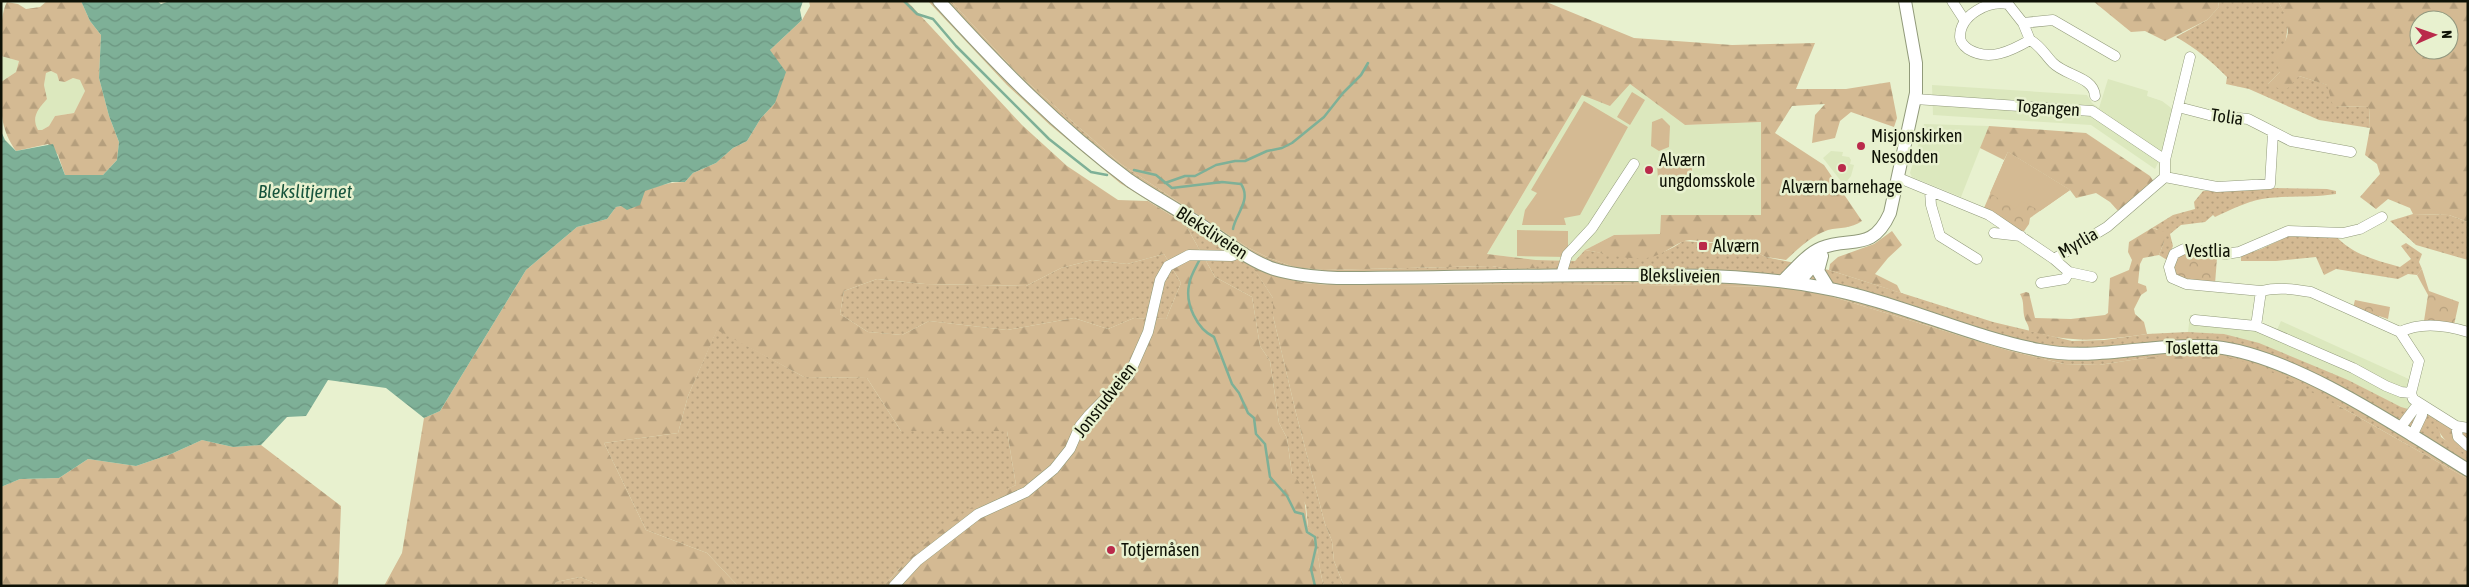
<svg xmlns="http://www.w3.org/2000/svg" width="2469" height="587" font-family="'Asap Condensed',sans-serif">
<defs>
<pattern id="grass-dots" width="8" height="8" patternUnits="userSpaceOnUse" patternTransform="scale(1.25)"><rect width="8" height="8" fill="#d4ba93"/><path d="M2 2h.1M6 6h.1" fill="none" stroke="#b59f7d" stroke-width="1.8" stroke-linecap="round"/></pattern>
<pattern id="forest-firs" width="22" height="20" patternUnits="userSpaceOnUse" patternTransform="scale(1.25)"><rect width="22" height="20" fill="#d4ba93"/><path d="M5 1l3.5 6h-7zM16 11l3.5 6h-7z" fill="#b59f7d"/></pattern>
<pattern id="park-crowns" width="20" height="18" patternUnits="userSpaceOnUse" patternTransform="scale(1.25)"><rect width="20" height="18" fill="#d4ba93"/><path d="M2 6a3 3 0 1 1 6 0M12 15a3 3 0 1 1 6 0" fill="none" stroke="#b59f7d"/></pattern>
<pattern id="water-waves" width="16" height="10" patternUnits="userSpaceOnUse" patternTransform="scale(1.25)"><rect width="16" height="10" fill="#7eb097"/><path d="M0 5q4-4 8 0t8 0" fill="none" stroke="#6c9681"/></pattern>
</defs>
<rect width="100%" height="100%" fill="#e8f1cf"/>
<path fill="#dce8be" d="M1 56 19 61 16 72 1 82Z
M51 71 57 74 59 81 65 82 73 78 81 80 85 91 74 113 55 116 49 126 42 130H37L35 123 36 111 47 99 44 85 46 72Z
M2108 79 2148 91 2147 96 2162 101 2174 110 2163 153 2155 169 2091 125 1933 115 1932 85 2087 95 2092 103 2099 108Z
M1630 84 1685 125 1761 122V215H1662L1660 234 1614 235 1585 250 1575 261 1536 260 1487 254 1582 95Z
M1924 124 1989 126 1961 197 1912 177 1910 173Z
M1831 151 1843 152 1842 156 1849 157 1851 160 1850 164 1854 165 1851 176 1844 185 1823 158Z
M2190 315 2227 318 2277 330 2281 321 2411 380V410L2401 408 2348 380 2224 334 2188 332Z"/>
<path fill="url(#grass-dots)" d="M928 1H951L1017 73 1121 164 1247 247 1269 258 1294 267 1323 270 1492 266 1502 268H1535L1536 260 1575 261 1585 250C1623 256 1650 265 1683 241L1740 245 1766 257 1829 270 1993 322 2072 341 2104 340 2147 334 2188 332 2224 334 2259 343 2348 380 2401 407 2436 417 2441 437 2468 455V479L2339 406 2151 357 2099 365 2064 364 2007 350 1817 292 1793 287 1564 284 1331 285 1303 283 1255 270 1273 298V316L1296 413 1325 524 1332 541 1334 561 1344 586H1324C1318 567 1319 550 1313 531L1308 527 1306 506 1292 474 1287 438 1279 423 1270 361 1260 346 1252 297 1215 277 1185 224 1120 183 1050 125 1007 85Z
M2218 1H2278L2289 21 2280 72 2268 84 2299 76 2328 85 2334 106 2369 107 2370 128 2319 120 2249 89 2226 84 2227 77C2211 61 2196 48 2176 37L2207 20 2219 7Z
M2270 188 2327 189 2336 191V194C2311 198 2287 195 2262 199 2246 202 2230 210 2215 217L2213 215 2205 222 2181 225 2170 234 2173 246 2167 260 2159 255 2164 242 2157 229 2152 228 2173 215 2195 209 2194 202 2203 191H2239Z
M2413 214 2449 215 2468 222V260L2416 245 2390 221Z
M2291 235 2336 236C2351 254 2378 261 2400 267L2411 259 2401 246 2406 243 2422 254 2419 262 2422 269 2417 275 2408 274 2398 279 2336 269 2324 275 2316 257 2276 261H2241V256L2261 249Z
M1164 254 1181 283 1166 319 1134 318 1108 329 1074 318 1007 330 929 321 902 335 868 332 840 314 844 291 877 279 925 284 1026 286 1061 268 1092 260 1127 264Z
M717 329 804 377 867 378 901 431H1007L1016 485 978 504 899 569 884 586H738L707 553 646 530 604 443 678 433 688 396Z
M580 577 602 586H554L556 582Z"/>
<path fill="url(#forest-firs)" fill-rule="evenodd" d="M47 1H81L90 21 101 35 99 78 109 116 119 142 117 160 103 175H65L58 155 48 144 16 151C0 128 1 112 1 82L16 72 19 61 1 56C1 40 0 14 7 2L18 4 26 9 40 7ZM51 71 57 74 59 81 65 82 73 78 80 80 85 91 74 113 55 116 49 126 42 130H38C31 117 38 109 47 99L44 85 46 73Z
M809 1H907L1022 125 1067 166 1118 200 1148 201 1185 224 1215 277 1252 297 1260 346 1270 361 1279 423 1287 438 1292 474C1307 485 1304 510 1308 527L1313 530C1319 549 1318 567 1324 586H884C910 555 944 525 977 504 989 497 1003 491 1016 485L1007 431H901L867 378 804 377 717 330 688 396 678 433 604 443 646 530 707 553 738 586H602L580 577 556 582 554 586H384L402 553 424 418 440 411 526 270 577 227 607 219 616 207C628 206 636 195 646 190 659 185 672 182 685 182L693 173 716 163 733 148 747 141 761 118 775 103 770 50 802 20 810 6ZM1164 254 1181 283 1166 319 1134 318 1108 329 1074 318 1007 330 929 321 902 335 868 332 840 314 844 291 877 279 925 284 1026 286 1061 268 1092 260 1127 264Z
M951 1H1544L1634 38 1732 45 1815 43 1796 89H1846L1890 82 1897 118 1894 127 1851 112 1840 121 1835 138 1812 143 1815 115 1825 104 1792 106 1775 133 1824 165 1862 221C1851 229 1840 227 1828 230 1811 236 1799 248 1786 260L1766 257 1740 245 1690 240C1678 241 1667 252 1655 256 1634 263 1606 253 1585 250L1614 235 1660 234 1661 215H1761V122L1685 125 1630 84 1610 106 1582 95 1487 254 1536 260V268H1502L1492 266 1323 270 1294 267 1269 258 1247 247 1121 164 1017 73Z
M2093 1H2218L2219 7 2207 20 2165 41 2145 31 2131 32Z
M2278 1H2468V222L2449 215 2413 214 2410 208 2388 199 2376 209 2360 197 2380 174 2377 164 2365 155 2370 128 2369 107 2333 106 2327 85 2299 76 2285 91 2268 84 2280 72 2274 55C2294 36 2290 23 2278 1ZM2419 20H2449V50H2419Z
M1989 126 2086 133 2150 176 2154 182 2119 212 2110 202 2096 193 2076 198 2070 190 2008 152 2004 160 1980 148Z
M2152 228 2165 232 2164 242 2159 255 2143 258 2140 264 2138 283 2146 286 2147 291 2141 295 2134 309 2135 314 2144 322 2147 334C2102 340 2073 344 2029 331 2029 325 2027 324 2025 319 2022 310 2025 302 2020 294L2026 292 2029 293 2035 318 2071 319 2105 315 2108 313 2110 278 2129 270 2132 260 2128 252 2129 242Z
M1892 231 1902 245 1888 258 1875 274 1897 285 1901 293 1829 270 1830 264 1838 257 1874 244Z
M1254 269 1303 283 1331 285 1564 284 1793 287 1817 292 2007 350 2064 364 2099 365 2151 357 2194 355 2223 356 2259 366 2339 406 2468 479V586H1344L1334 561 1332 541 1325 524 1296 413 1273 316V298Z
M2436 417 2468 432V455C2451 445 2436 438 2436 417Z
M202 440 233 447 261 445 341 506 338 586H1V487L20 479 59 478 88 459 136 466 171 454Z"/>
<path fill="url(#park-crowns)" d="M2008 152 2070 190 2030 218 2029 224 2022 234 1984 208Z
M2181 252 2217 258 2215 284 2178 278 2172 270 2173 259Z
M2422 269 2429 291 2459 302 2454 325 2424 321 2428 295 2417 275Z
M2355 300 2390 307 2388 319 2379 316 2378 319 2353 308Z"/>
<path fill="#d4ba93" d="M1632 92 1645 100 1630 125 1617 117Z
M1584 101 1628 127 1580 215 1564 218 1566 225H1522L1525 210 1537 193 1531 190Z
M1662 118 1670 126 1669 147 1659 151 1651 146 1652 122Z
M2008 152 2070 190 2040 211 2022 201 2015 209 1990 193Z
M1692 161V179L1658 180 1657 162Z
M1517 230 1568 231V257L1517 256Z"/>
<path fill="url(#water-waves)" d="M81 1H157L161 4 170 1H803L800 10 802 20 770 50 786 72 775 103 761 118 747 141 733 148 716 163 693 173 685 182H672L645 191 640 205 627 210 621 206 616 207 607 219 577 227 526 270 440 411 424 418 386 388 328 380 306 416 287 417 261 445 233 447 202 440 171 454 136 466 88 459 59 478 20 479 1 487V131L5 140 16 151 53 144 65 175H103L117 160 119 142 109 116 99 78 101 35 90 21Z"/>
<g fill="none" stroke-linecap="round" stroke-linejoin="round">
<path stroke="#7eb097" stroke-width="2.5" d="M904 1 917 14 933 19 956 46 1049 139 1091 172 1107 175
M1134 170 1156 175 1172 188 1222 182 1241 184C1252 200 1235 215 1233 229
M1165 183 1185 176H1195L1216 165 1235 161H1245L1267 151 1282 148 1292 143 1324 117 1343 93 1361 75 1368 63
M1200 259C1196 267 1190 276 1189 285 1185 304 1197 329 1214 337L1232 384 1239 393 1248 413 1254 418 1256 434 1265 444 1270 477 1287 496 1295 512 1303 514 1307 532 1315 537 1316 547 1311 569 1315 586"/>
<defs>
<path id="minor" d="M1952 1 1965 21
M2023 23 2053 20 2115 56
M2030 40C2011 51 1989 62 1968 49 1964 46 1960 42 1960 37 1960 15 1988 0 2008 4L2023 23 2030 40C2041 46 2045 55 2053 63 2066 76 2094 77 2095 96
M1915 99 2092 111 2165 160
M2178 107 2209 115 2248 119 2291 141 2351 152
M2165 177 2217 187 2270 184 2273 133
M2165 177V160L2190 57
M1899 178 1989 215 2054 259 2107 227 2165 177
M1930 191 1931 205 1940 236 1977 259
M2382 217 2360 229 2343 233 2288 231 2239 252 2226 254 2184 249 2174 254 2169 267 2172 278 2186 284 2261 291C2278 287 2294 289 2311 292L2400 332 2419 361 2411 393 2413 399 2456 426 2468 428
M1994 233 2021 236
M2054 259 2069 272 2092 277
M1561 275 1567 255 1592 228 1634 164
M2041 283 2065 279 2069 272
M2195 320 2256 326 2353 368 2386 386 2401 392 2411 393
M2256 326 2261 291
M2400 332C2422 321 2446 325 2468 332
M2456 426 2458 437 2468 446
M2400 428 2415 408 2422 406
M2412 436 2422 415V406
M894 586 917 561 978 514 1026 492 1054 469 1070 449 1080 426 1089 415 1129 375 1148 332 1160 280 1168 266 1189 255 1232 256 1241 252"/>
<path id="major" d="M939 1C997 65 1059 128 1129 180 1149 194 1172 206 1193 220 1220 236 1244 259 1274 269 1294 275 1316 277 1337 278 1431 278 1525 275 1620 275 1686 275 1753 275 1819 287 1894 300 1964 335 2039 350 2098 362 2156 341 2215 347 2293 355 2400 428 2468 470
M1822 256 1818 271 1829 289
M1783 281C1793 271 1808 253 1821 248 1851 236 1872 253 1890 213L1916 93V63L1905 1
M1798 283 1820 257"/>
</defs>
<use href="#minor" stroke="#919a7a" stroke-width="11"/>
<use href="#major" stroke="#919a7a" stroke-width="14"/>
<use href="#minor" stroke="#fff" stroke-width="10"/>
<use href="#major" stroke="#fff" stroke-width="12"/>
</g>
<g fill="#ba2a4b" stroke="#e8f1cf" stroke-width="2">
<circle cx="1861" cy="146" r="5"/>
<circle cx="1842" cy="168" r="5"/>
<circle cx="1649" cy="170" r="5"/>
<rect x="1698" y="241" width="10" height="10" rx="2.5"/>
<circle cx="1111" cy="550" r="5"/>
</g>
<g text-anchor="middle" stroke-width="5" stroke-linejoin="round" paint-order="stroke">
<g font-size="18" fill="#0f1206" stroke="#e8f1cf">
<text transform="translate(2048 108) rotate(4)" y="6">Togangen</text>
<text transform="translate(2227 117) rotate(8)" y="6">Tolia</text>
<text transform="translate(1212 233) rotate(33)" y="6">Bleksliveien</text>
<text transform="translate(2078 243) rotate(-30)" y="6">Myrlia</text>
<text x="2208" y="257">Vestlia</text>
<text transform="translate(1680 276) rotate(1)" y="6">Bleksliveien</text>
<text transform="translate(2192 348) rotate(1)" y="6">Tosletta</text>
<text transform="translate(1105 400) rotate(-52)" y="6">Jonsrudveien</text>
</g>
<g font-size="18" fill="#0f1206" stroke="#e8f1cf" text-anchor="start">
<text x="1871" y="142">Misjonskirken<tspan x="1871" dy="21">Nesodden</tspan></text>
<text x="1659" y="166">Alværn<tspan x="1659" dy="21">ungdomsskole</tspan></text>
<text x="1842" y="193" text-anchor="middle">Alværn barnehage</text>
<text x="1713" y="252">Alværn</text>
<text x="1121" y="556">Totjernåsen</text>
</g>
<g font-size="19" font-style="italic" fill="#17543c" stroke="#e8f1cf">
<text x="305" y="198">Blekslitjernet</text>
</g>
</g>
<rect width="2469" height="587" fill="none" stroke="#0f1206" stroke-width="5"/>
<g transform="translate(2434 35) rotate(88)"><circle r="24" fill="#e8f1cf" stroke="#91987f"/>
<path d="M0-4L9 19L0 12L-9 19Z" fill="#ba2a4b"/>
<text y="-8" font-size="14" font-weight="bold" text-anchor="middle" fill="#0f1206">N</text>
</g>
</svg>
